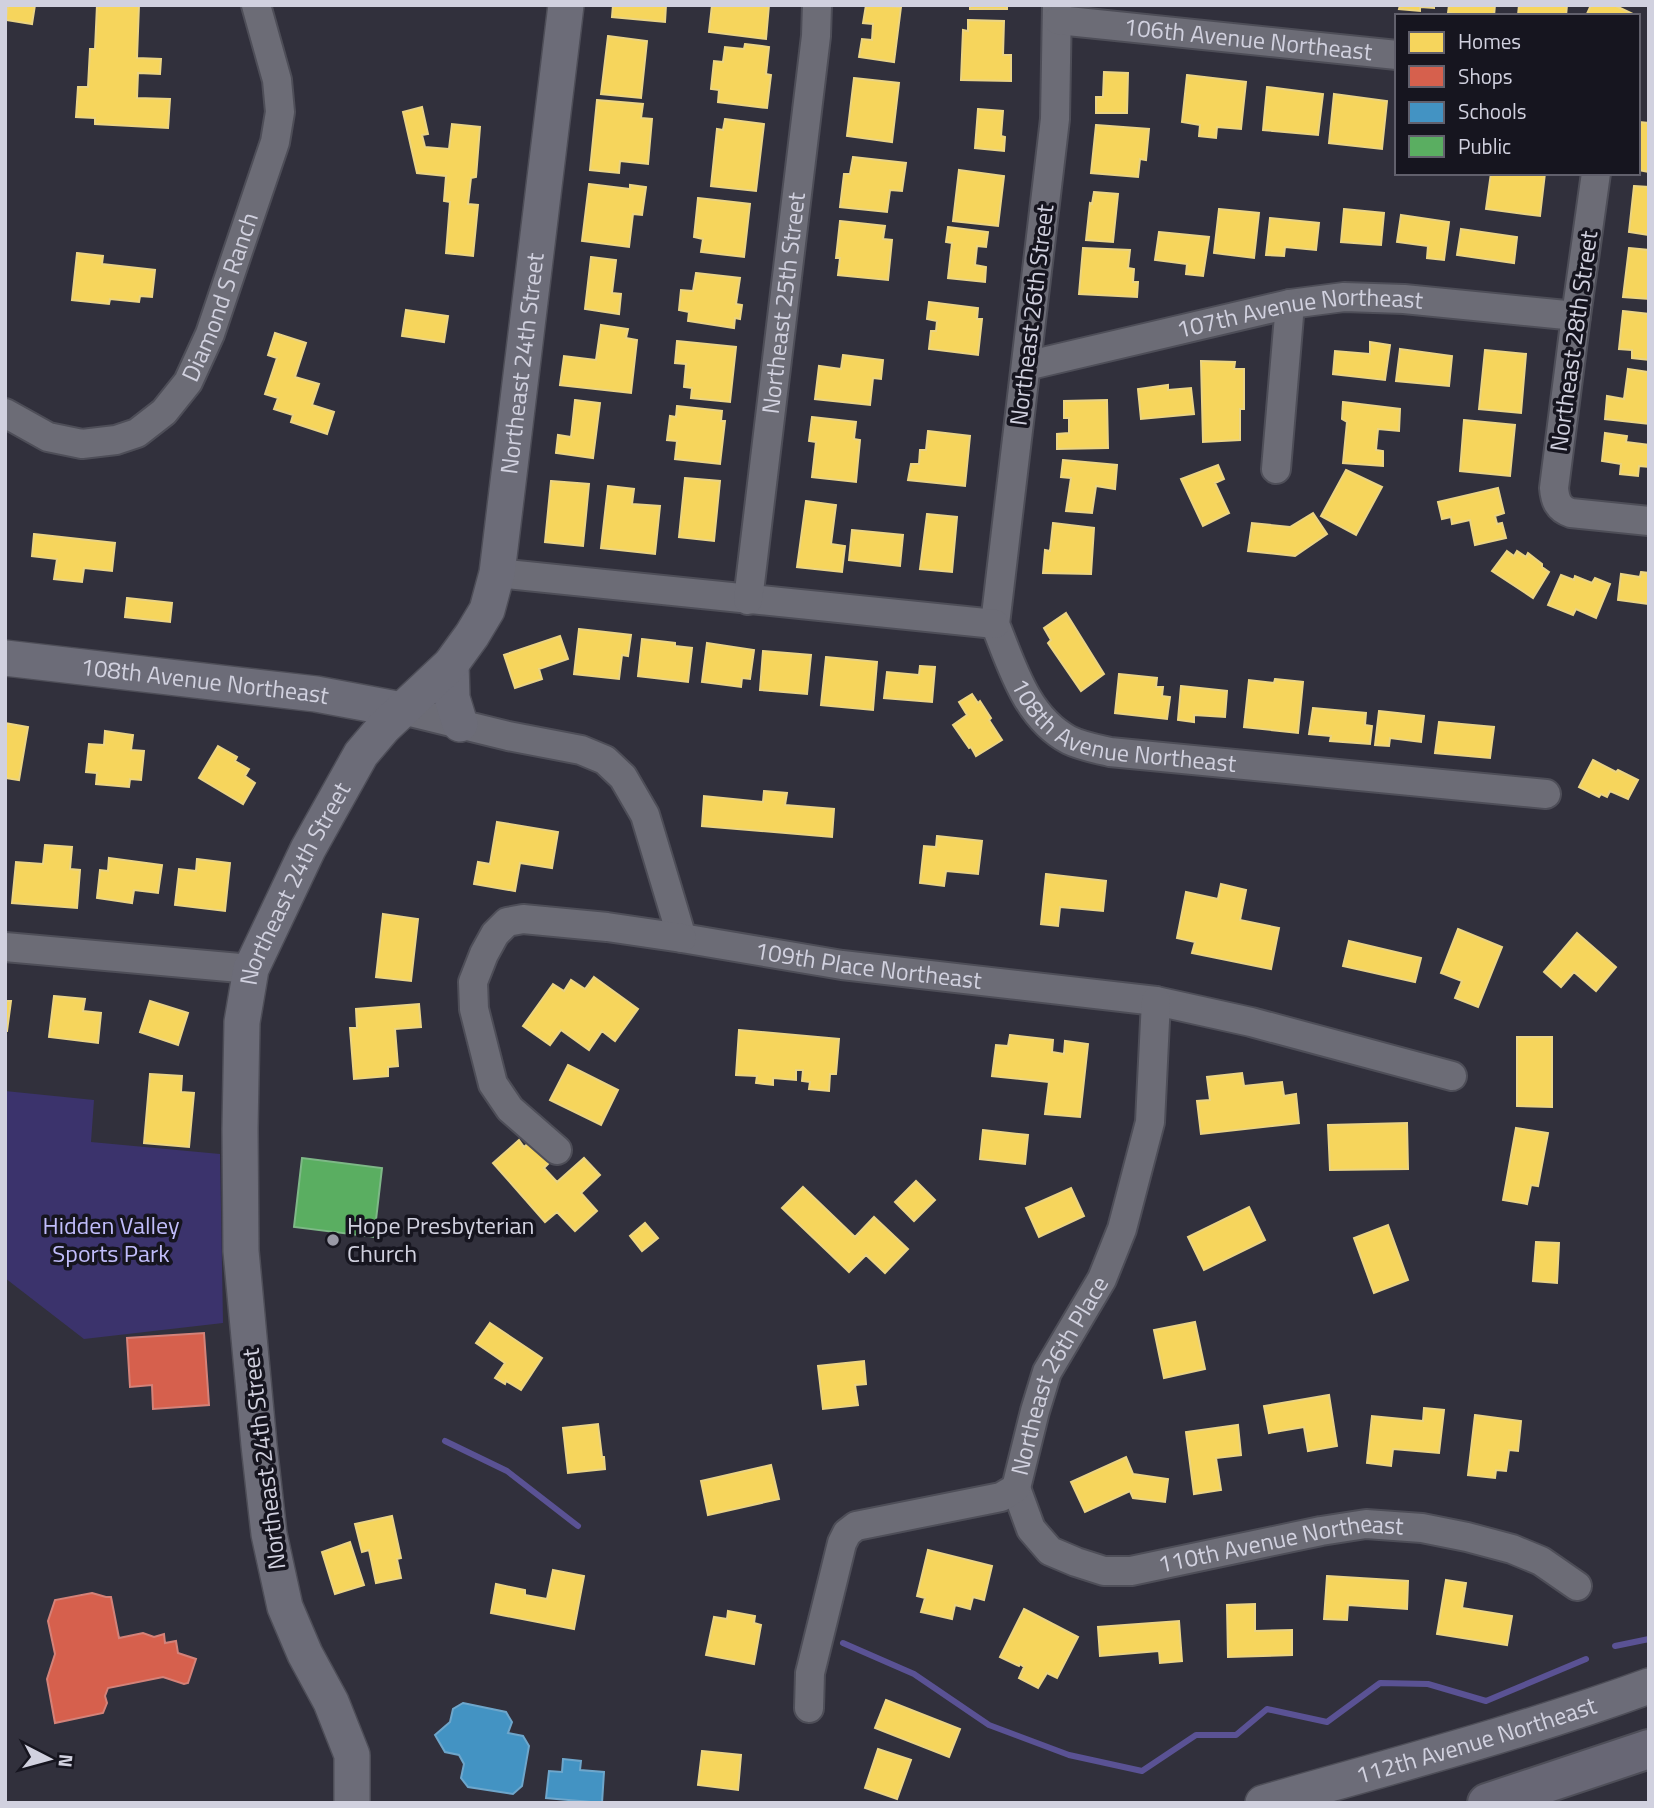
<svg xmlns="http://www.w3.org/2000/svg" width="1654" height="1808" font-family="'Titillium Web',sans-serif">
<rect width="100%" height="100%" fill="#31303c"/>
<path fill="#3b336c" d="M5 1091 94 1100 91 1142 220 1154 223 1323 84 1339 5 1278Z"/>
<path fill="#f6d55c" stroke="#ebd483" stroke-width="2" d="M8 5H35L32 24 6 20Z
M97 5H139L137 58 161 59 160 74 138 73 137 98 170 99 168 128 95 124V118L76 117 78 87H88L90 49H95Z
M613 5H666L665 22 612 17Z
M712 5H769L766 39 709 32Z
M866 5 901 7 894 62 859 57 862 39 872 40 873 24 863 23Z
M970 5H1007V9H970Z
M1400 5H1434V8L1420 7V11L1399 9Z
M1449 5H1495L1494 16H1474L1448 13Z
M1519 5H1567L1566 16 1518 15Z
M1591 5H1614L1637 16H1586Z
M968 20 1004 21 1003 55H1011V81L961 80 963 30 968 31Z
M608 36 647 41 641 98 601 94Z
M745 44 769 47 766 74 771 75 767 108 718 102 719 90 711 89 714 61 723 62 725 47 744 49Z
M1104 72 1128 73 1127 113H1096V97H1103Z
M1187 75 1246 82 1241 129 1217 127 1216 138 1199 136 1200 125 1182 122Z
M854 78 899 83 892 142 847 136Z
M1267 87 1323 94 1318 135 1263 130Z
M1334 94 1387 101 1382 149 1329 143Z
M597 100 643 104 641 118 652 119 648 164 620 161 619 173 590 170Z
M422 107 428 134 422 135 425 147 449 149 452 124 480 127 476 177 471 178 468 204 478 205 473 256 446 253 450 202 444 201 446 176 417 173 403 112Z
M978 109 1003 111 1001 136 1005 137 1004 151 975 148Z
M725 119 764 124 756 191 711 186 717 129 723 130Z
M1639 122 1649 123V172L1638 170Z
M1096 125 1149 129 1146 160 1140 159 1138 177 1091 173Z
M853 157 906 163 902 191 890 190 887 212 840 207 844 174H850Z
M959 170 1004 176 998 226 953 221Z
M1491 173H1545L1540 216 1486 209Z
M589 184 630 189V185L646 187 642 215 633 214 629 247 582 241Z
M1634 186 1649 187V235L1629 232Z
M1094 192 1118 194 1113 242 1086 240 1090 203 1092 204Z
M698 198 750 204 744 257 701 252 703 239 694 237Z
M1219 209 1259 213 1254 258 1214 253Z
M1344 209 1384 213 1381 245 1341 242Z
M1401 215 1449 222 1444 260 1427 258 1428 246 1397 242Z
M1270 218 1319 223 1316 250 1285 247 1284 256 1266 255Z
M840 221 885 226 883 239 892 240 888 280 838 275 840 258H836Z
M948 227 988 232 986 247 977 246 975 265 986 267 985 282 948 278 952 243 946 242Z
M1461 229 1517 237 1514 263 1457 255Z
M1159 232 1209 237 1203 276 1186 274 1187 264 1155 260Z
M1083 248 1130 250 1128 268 1134 269 1133 282H1138L1137 297 1079 294Z
M1629 248 1649 250V299L1623 297Z
M77 253 103 256 102 264 155 270 152 297 140 296 139 302 110 299 109 304 72 300Z
M591 257 616 260 612 293 621 294 619 314 585 309Z
M696 273 740 278 736 304 742 305 740 319 735 318 734 328 688 321 689 312 679 310 681 290 693 291Z
M929 302 978 308 977 319H982L978 355 929 349 931 331H936L937 321 927 319Z
M406 310 448 316 444 342 402 336Z
M1623 311 1649 314V360L1632 358V350L1619 349Z
M601 325 628 329 626 338 637 340 631 393 560 385 564 356 596 360Z
M275 333 306 343 295 377 319 384 312 405 334 412 327 434 291 422 293 415 274 409 278 398 265 394 277 358 268 355Z
M677 341 736 347 730 402 691 398 692 388 684 387 686 364 675 363Z
M1370 342 1390 345 1385 380 1333 374 1335 351 1370 354Z
M1400 349 1452 356 1449 386 1396 381Z
M1485 350 1526 354 1521 413 1479 409Z
M843 355 883 360 881 379 873 378 870 405 815 399 819 366 841 369Z
M1201 361 1235 362 1234 369H1244V409H1240V440L1203 442Z
M1628 369 1649 372V424L1605 419 1607 396 1624 399Z
M1168 385V390L1191 388 1194 414 1141 419 1138 389Z
M575 400 600 403 593 458 556 453 558 435 571 437Z
M1107 400 1108 448 1057 449V434L1069 433V418H1064V401Z
M1343 402 1400 409 1399 431 1378 429 1376 450 1383 451V466L1343 463 1347 422 1342 419Z
M677 406 722 411 721 421H725L720 464 675 459 677 441 667 440 670 416 676 417Z
M812 417 856 422 854 439 860 440 856 482 812 477 816 442 809 441Z
M1464 420 1515 425 1510 476 1460 471Z
M928 431 970 436 965 486 908 480 911 464H919L920 450H926Z
M1605 433 1627 436 1626 442 1649 445V467L1639 466 1638 476 1620 474 1621 464 1602 461Z
M1063 460 1117 465 1115 489 1096 486 1092 513 1066 511 1071 478 1061 477Z
M1218 465 1224 479 1215 483 1229 513 1203 526 1181 479Z
M1346 470 1382 487 1356 535 1321 516Z
M685 478 720 481 714 541 679 537Z
M551 481 589 484 583 546 545 542Z
M608 486 634 489 632 504 660 506 655 554 601 548Z
M1498 488 1504 513 1495 516 1497 524 1502 523 1506 538 1475 545 1470 520 1452 524 1451 517 1442 519 1438 502Z
M806 501 836 505 831 544 845 546 842 572 797 567Z
M1313 513 1327 534 1295 556 1248 551 1252 523 1290 527Z
M927 514 957 517 952 572 920 569Z
M1053 523 1094 528 1091 574 1043 573 1045 550 1050 551Z
M852 530 903 535 900 566 849 560Z
M34 534 115 543 112 571 84 568 82 582 54 579 57 559 32 556Z
M1507 551 1514 556 1517 551 1526 557 1528 553 1542 564V567L1549 572 1533 598 1492 571Z
M1641 572 1649 573V604L1618 600 1621 574 1640 577Z
M1561 575 1574 580 1575 576 1592 583 1595 578 1610 584 1596 618 1576 609 1573 615 1548 605Z
M127 598 172 603 170 622 125 617Z
M1066 613 1104 674 1081 691 1048 643 1051 640 1044 628Z
M579 629 631 635 628 656 622 655 619 679 574 674Z
M560 636 568 659 539 669 542 679 515 688 504 655Z
M642 639 675 643V646L692 648 688 682 638 676Z
M707 643 754 650 750 679 742 678 741 687 702 682Z
M763 651 811 655 807 694 760 690Z
M826 657 877 662 873 710 821 705Z
M920 666 935 667 932 702 884 698 887 672 919 675Z
M1119 674 1157 678 1156 687H1163L1162 696 1170 697 1167 719 1115 713Z
M1275 679 1303 682 1298 733 1244 727 1249 680 1274 683Z
M1181 686 1227 691 1225 717 1194 715V722L1178 720Z
M972 694 978 703 980 701 991 718 989 720 1002 740 976 756 971 747 969 748 953 725 967 715 959 702Z
M1313 708 1366 713 1365 725 1372 726 1370 744 1330 741 1331 736 1309 734Z
M1379 711 1424 716 1421 742 1390 738 1389 746 1375 745Z
M1439 722 1494 727 1490 758 1435 753Z
M5 723 28 727 19 780 5 778Z
M105 731 133 735 131 750 144 751 141 780 130 779 129 787 96 784 97 773 86 772 89 744 104 745Z
M218 746 237 757 235 761 249 769 245 776 255 783 243 804 199 778Z
M1593 760 1616 772 1618 770 1638 780 1628 799 1610 791 1607 797 1601 794 1599 797 1579 787Z
M764 791 787 793 785 805 834 809 832 837 702 826 704 796 763 802Z
M497 822 558 832 552 868 520 863 515 891 474 884 478 862 490 864Z
M937 836 982 841 978 874 946 871 944 886 920 883 924 846 936 847Z
M45 845 72 847 70 869 80 870 77 908 12 903 16 862 43 864Z
M109 858 162 865 158 893 134 890 132 903 97 898 100 870 108 871Z
M197 859 230 863 225 911 175 905 179 869 196 871Z
M1046 874 1106 881 1103 911 1060 907 1058 926 1041 924Z
M1221 884 1246 890 1240 920 1279 928 1271 969 1192 953 1195 942 1177 938 1186 892 1218 899Z
M383 914 418 919 411 981 376 977Z
M1458 929 1502 947 1478 1007 1455 998 1462 981 1441 973Z
M1577 933 1616 967 1596 991 1574 972 1561 987 1544 972Z
M1349 941 1421 958 1415 982 1343 966Z
M594 977 638 1009 615 1041 602 1031 589 1050 561 1030 550 1045 523 1026 553 984 564 991 571 980 585 989Z
M54 996 85 999 83 1011 101 1013 98 1043 49 1037Z
M5 1001H11L7 1031H5Z
M150 1001 188 1013 178 1045 140 1032Z
M419 1004 421 1027 395 1029 398 1066 388 1067V1076L354 1079 350 1028H357L356 1009Z
M739 1030 839 1039 836 1074H830L829 1091 809 1089 810 1082 802 1081 803 1070H796V1080L773 1078V1085L756 1083 757 1076 736 1075Z
M1010 1035 1053 1040 1052 1052 1064 1054 1065 1041 1088 1044 1080 1117 1045 1114 1049 1082 992 1076 996 1045 1008 1046Z
M1517 1037H1552V1107L1517 1106Z
M568 1065 618 1090 601 1125 550 1100Z
M1242 1073 1244 1086 1282 1082 1284 1096 1296 1094 1299 1123 1201 1134 1197 1101 1210 1100 1207 1077Z
M150 1074 182 1076 181 1092 194 1093 189 1147 144 1143Z
M1407 1123 1408 1169 1330 1170 1328 1125Z
M1516 1128 1548 1133 1538 1186 1531 1185 1527 1204 1503 1200Z
M983 1130 1028 1135 1025 1164 980 1159Z
M519 1140 524 1147 530 1142 549 1163 544 1168 557 1182 584 1158 600 1175 581 1193 597 1211 575 1231 557 1212 545 1222 493 1163Z
M916 1181 935 1200 914 1221 895 1202Z
M803 1187 855 1237 874 1217 908 1249 885 1273 866 1255 849 1272 782 1208Z
M1071 1188 1084 1216 1039 1237 1026 1208Z
M1249 1207 1265 1240 1204 1270 1188 1237Z
M645 1223 658 1238 642 1251 630 1236Z
M1388 1225 1408 1280 1374 1293 1354 1238Z
M1536 1242 1559 1243 1557 1283 1533 1281Z
M1195 1322 1205 1369 1164 1378 1154 1330Z
M490 1323 542 1358 521 1390 506 1381 505 1384 495 1378 505 1363 476 1343Z
M864 1361 866 1384 855 1385 858 1405 823 1409 818 1366Z
M1329 1395 1337 1446 1308 1451 1304 1427 1269 1433 1264 1406Z
M1424 1408 1444 1410 1439 1453 1393 1449 1391 1466 1367 1463 1372 1416 1423 1421Z
M1475 1415 1521 1421 1518 1451 1509 1450 1506 1471 1496 1470 1495 1478 1468 1475Z
M598 1424 602 1457H604L605 1469 568 1473 563 1428Z
M1238 1425 1241 1455 1216 1458 1221 1490 1194 1494 1186 1432Z
M1126 1457 1133 1474 1168 1479 1165 1502 1133 1498 1130 1491 1085 1512 1071 1482Z
M771 1465 779 1499 708 1515 701 1481Z
M392 1516 401 1558 397 1559 401 1578 376 1583 369 1550 362 1552 355 1524Z
M350 1542 364 1585 335 1594 322 1552Z
M928 1550 992 1566 984 1600 973 1597 970 1609 955 1605 952 1619 921 1612 925 1598 917 1596Z
M553 1570 584 1576 574 1629 491 1613 496 1584 525 1590V1595L547 1599Z
M1327 1576 1408 1581 1407 1609 1348 1605 1347 1620 1324 1619Z
M1446 1580 1466 1583 1462 1608 1512 1616 1507 1645 1437 1634Z
M1255 1604V1631L1292 1630V1655L1228 1657 1227 1605Z
M1024 1609 1078 1637 1057 1678 1047 1673 1038 1688 1019 1678 1024 1667 1020 1664 1019 1666 1000 1657Z
M728 1611 755 1616 754 1623 761 1625 754 1664 706 1655 714 1617 727 1619Z
M1179 1621 1182 1661 1160 1663 1159 1651 1100 1656 1098 1627Z
M886 1700 960 1729 949 1757 875 1728Z
M878 1749 911 1760 897 1799 865 1788Z
M702 1751 741 1755 738 1790 698 1785Z"/>
<path fill="#d6604d" stroke="#d48279" stroke-width="2" d="M204 1333 209 1405 153 1409 152 1385 130 1387 127 1338Z
M92 1593 106 1597H111L119 1638 143 1633 154 1637 164 1634 165 1643 176 1641 178 1653 196 1659 188 1683 184 1684 163 1677 108 1688 105 1696 107 1703 103 1713 55 1723 47 1679 55 1654 48 1621 55 1600Z"/>
<path fill="#4393c3" stroke="#6ea6cb" stroke-width="2" d="M463 1703 506 1712 512 1722 508 1733 523 1736 529 1746 522 1786 513 1794 468 1787 461 1778 464 1764 459 1755 445 1752 435 1735 450 1722 453 1709Z
M563 1759 581 1761 580 1770 604 1772 602 1803 546 1798 549 1771 562 1772Z"/>
<path fill="#5aae61" stroke="#7eb887" stroke-width="2" d="M302 1158 382 1168 374 1237 294 1227Z"/>
<g fill="none" stroke-linecap="round" stroke-linejoin="round">
<path stroke="#5a5294" stroke-width="6" d="M445 1441 507 1471 578 1526
M843 1643 914 1674 989 1725 1069 1755 1142 1771 1196 1735H1236L1267 1709 1327 1722 1380 1683 1428 1684 1486 1701 1586 1659
M1615 1646 1649 1639"/>
<defs>
<g id="minor">
<path id="s1" d="M1057 5 1055 119 995 624C1012 666 1026 717 1069 740 1081 746 1097 749 1110 752L1546 794"/>
<path id="s2" d="M1058 20 1397 55"/>
<path d="M1596 173 1576 316 1554 488C1555 500 1558 509 1571 513L1649 521"/>
<path id="s3" d="M1026 366 1290 304 1344 297 1404 299 1576 316"/>
<path id="s4" d="M5 413 48 437 82 444 116 440 137 433 164 412 188 382 210 334 275 142 280 112 277 80 256 5"/>
<path d="M1276 469 1290 304"/>
<path d="M497 573 995 624"/>
<path id="s5" d="M748 600 816 36 817 5"/>
<path id="s6" d="M402 710 508 736 581 750 605 760 623 777 645 815 682 938 842 965 1156 1001 1251 1022 1452 1076"/>
<path d="M5 947 251 969"/>
<path d="M557 1150 510 1109 493 1084 474 1009 473 982 484 954 495 934 507 922 523 919 607 927 682 938"/>
<path id="s7" d="M1016 1488 1031 1529 1050 1551 1076 1562 1104 1571H1131L1321 1531 1366 1524 1422 1528 1467 1537 1512 1549 1541 1561 1577 1586"/>
<path id="s8" d="M809 1708 810 1673 842 1543 847 1533 856 1526 1001 1497 1016 1488 1035 1411 1047 1372 1102 1279 1122 1229 1150 1122 1156 1001"/>
</g>
<g id="major">
<path id="s9" d="M5 658 316 694 402 710"/>
<path d="M451 664 452 698 460 724"/>
<path id="s10" d="M352 1803V1755L331 1702 305 1654 285 1607 269 1534 259 1445 241 1251 240 1129 242 1022 251 969 308 849 361 754 384 727 451 664 472 635 487 610 497 573 566 5"/>
<path id="s11" d="M1263 1803C1392 1766 1523 1732 1649 1686"/>
</g>
<path id="highway" d="M1487 1803 1649 1749"/>
</defs>
<use href="#minor" stroke="#4e4e58" stroke-width="32"/>
<use href="#major" stroke="#4e4e58" stroke-width="38"/>
<use href="#highway" stroke="#4e4e58" stroke-width="42"/>
<use href="#minor" stroke="#6c6c76" stroke-width="28"/>
<use href="#major" stroke="#6c6c78" stroke-width="35"/>
<use href="#highway" stroke="#686775" stroke-width="38"/>
</g>
<circle fill="#9999a6" stroke="#16151f" stroke-width="2.5" cx="333" cy="1240" r="7"/>
<g text-anchor="middle" stroke-width="7" stroke-linejoin="round" paint-order="stroke">
<g font-size="24" fill="#d1d1df" stroke="#16151f">
<text dy="8" stroke="none"><textPath href="#s2" startOffset="191">106th Avenue Northeast</textPath></text>
<text dy="8" stroke="none"><textPath href="#s4" startOffset="304">Diamond S Ranch</textPath></text>
<text dy="8" stroke="none"><textPath href="#s5" startOffset="299">Northeast 25th Street</textPath></text>
<text transform="translate(1032 315) rotate(-83)" y="8">Northeast 26th Street</text>
<text dy="8" stroke="none"><textPath href="#s3" startOffset="280">107th Avenue Northeast</textPath></text>
<text transform="translate(1574 341) rotate(-82)" y="8">Northeast 28th Street</text>
<text dy="8" stroke="none"><textPath href="#s10" startOffset="1536">Northeast 24th Street</textPath></text>
<text dy="8" stroke="none"><textPath href="#s9" startOffset="201">108th Avenue Northeast</textPath></text>
<text dy="8" stroke="none"><textPath href="#s1" startOffset="808">108th Avenue Northeast</textPath></text>
<text dy="8" stroke="none"><textPath href="#s10" startOffset="948">Northeast 24th Street</textPath></text>
<text dy="8" stroke="none"><textPath href="#s6" startOffset="595">109th Place Northeast</textPath></text>
<text dy="8" stroke="none"><textPath href="#s8" startOffset="478">Northeast 26th Place</textPath></text>
<text transform="translate(264 1459) rotate(-97)" y="8">Northeast 24th Street</text>
<text dy="8" stroke="none"><textPath href="#s7" startOffset="310">110th Avenue Northeast</textPath></text>
<text dy="8" stroke="none"><textPath href="#s11" startOffset="222">112th Avenue Northeast</textPath></text>
</g>
<g font-size="24" fill="#c1bdfb" stroke="#16151f">
<text x="111" y="1234">Hidden Valley<tspan x="111" dy="28">Sports Park</tspan></text>
</g>
<g font-size="24" fill="#d1d1df" stroke="#16151f" text-anchor="start">
<text x="347" y="1234">Hope Presbyterian<tspan x="347" dy="28">Church</tspan></text>
</g>
</g>
<rect width="1654" height="1808" fill="none" stroke="#d1d1df" stroke-width="14"/>
<rect x="1395" y="14" width="245" height="161" fill="#16151f" stroke="#61606c" stroke-width="2"/>
<rect x="1409" y="32" width="35" height="21" fill="#f6d55c" stroke="#61606c" stroke-width="2"/>
<text x="1458" y="49" font-size="21" fill="#d1d1df">Homes</text>
<rect x="1409" y="66" width="35" height="21" fill="#d6604d" stroke="#61606c" stroke-width="2"/>
<text x="1458" y="84" font-size="21" fill="#d1d1df">Shops</text>
<rect x="1409" y="102" width="35" height="21" fill="#4393c3" stroke="#61606c" stroke-width="2"/>
<text x="1458" y="119" font-size="21" fill="#d1d1df">Schools</text>
<rect x="1409" y="136" width="35" height="21" fill="#5aae61" stroke="#61606c" stroke-width="2"/>
<text x="1458" y="154" font-size="21" fill="#d1d1df">Public</text>
<g transform="translate(49 1759) rotate(96)" stroke="#16151f" stroke-width="5" paint-order="stroke">
<path d="M0-5L12 26L0 18L-12 26Z" fill="#d1d1df"/>
<text y="-10" font-size="19" font-weight="bold" text-anchor="middle" fill="#d1d1df">N</text>
</g>
</svg>
